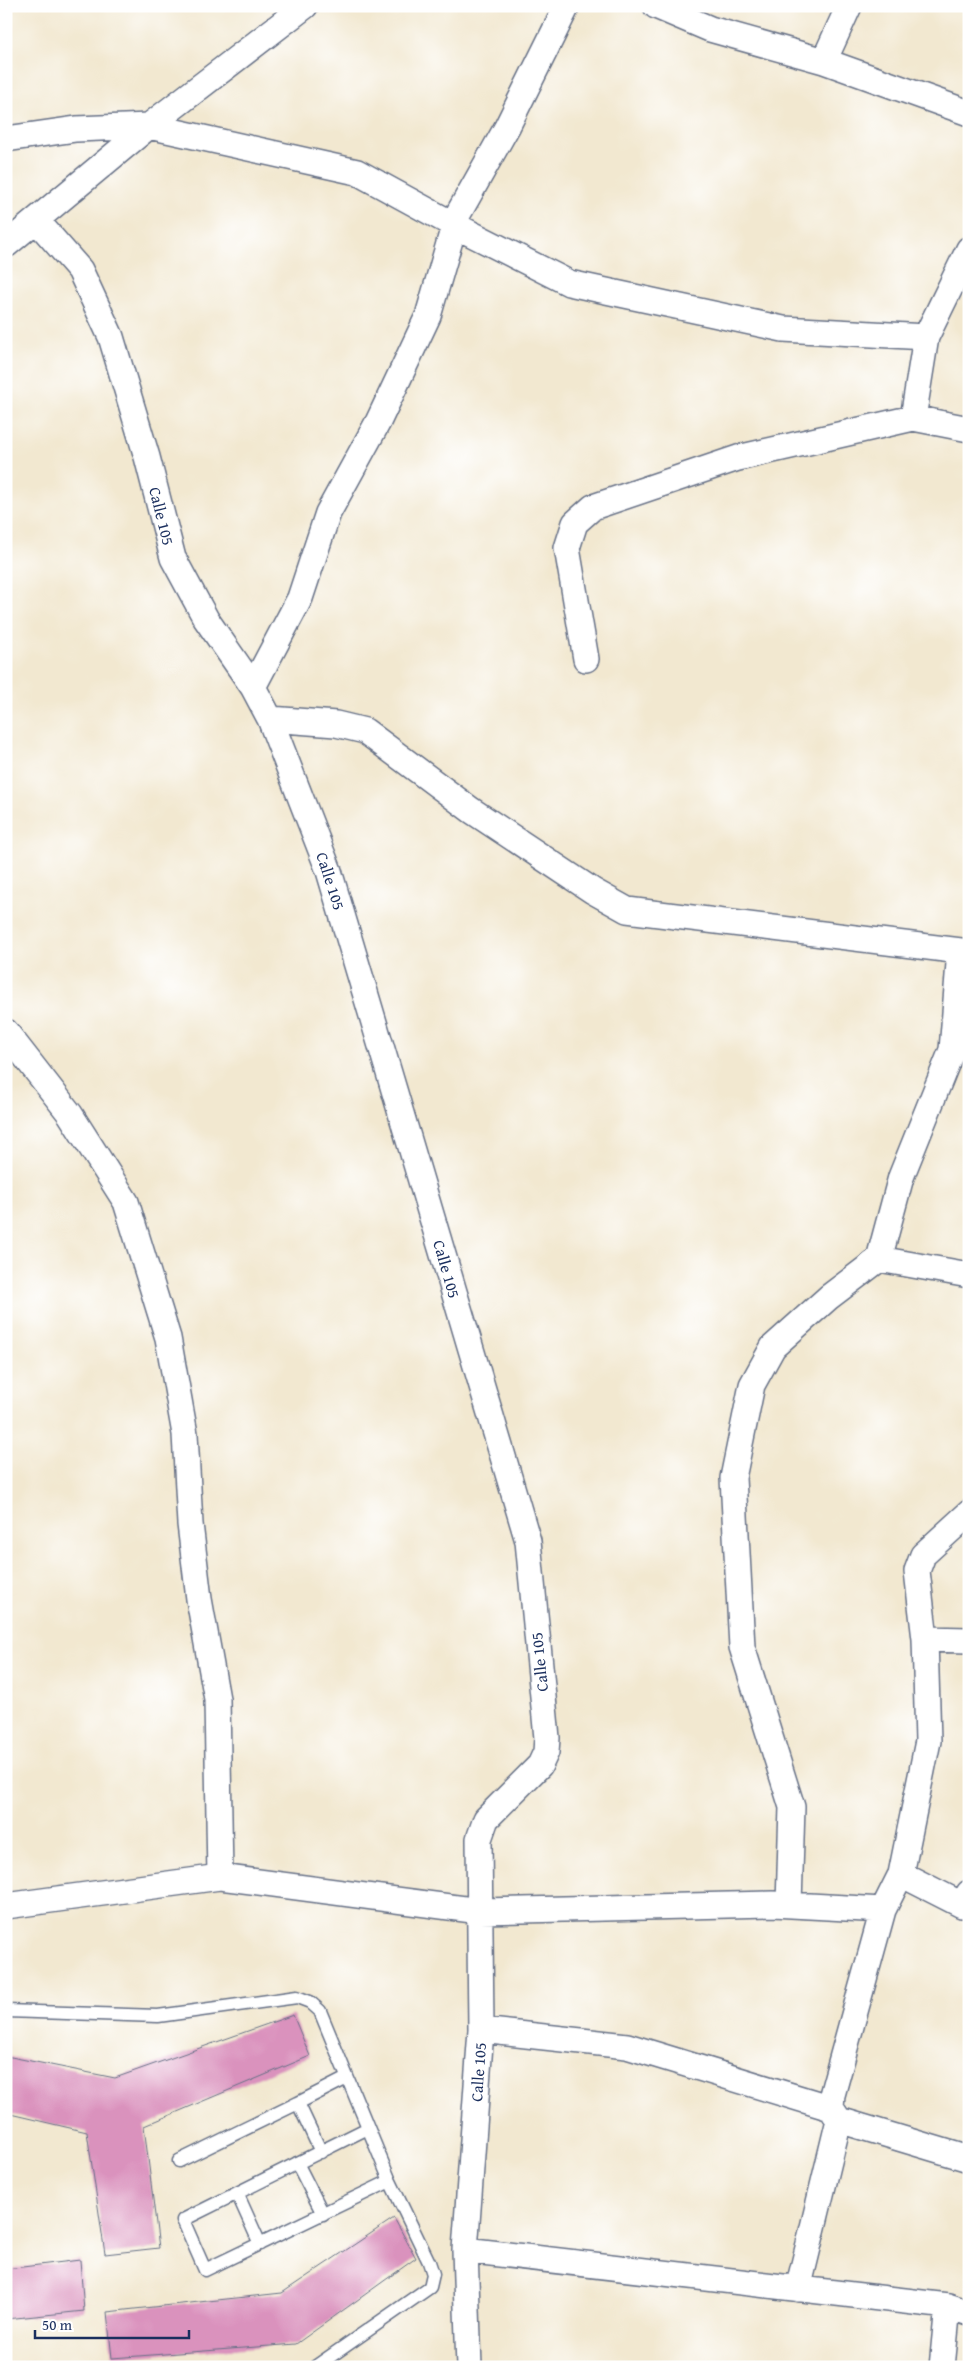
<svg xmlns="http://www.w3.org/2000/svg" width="975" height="2373" font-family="'Gentium Book Plus',serif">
<rect width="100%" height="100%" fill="#fff"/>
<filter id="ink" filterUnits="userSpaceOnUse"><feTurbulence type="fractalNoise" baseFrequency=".02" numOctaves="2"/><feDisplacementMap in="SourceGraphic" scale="10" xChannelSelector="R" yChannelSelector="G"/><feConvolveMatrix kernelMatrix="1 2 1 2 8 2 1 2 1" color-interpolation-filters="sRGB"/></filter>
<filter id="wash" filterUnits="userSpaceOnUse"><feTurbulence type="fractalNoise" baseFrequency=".0096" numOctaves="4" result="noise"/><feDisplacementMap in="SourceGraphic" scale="20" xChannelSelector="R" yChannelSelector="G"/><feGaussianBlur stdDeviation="1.12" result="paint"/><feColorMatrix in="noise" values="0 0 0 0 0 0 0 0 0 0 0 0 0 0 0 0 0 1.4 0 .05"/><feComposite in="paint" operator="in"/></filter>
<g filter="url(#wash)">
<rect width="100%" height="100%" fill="#f2e8d0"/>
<g id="blocks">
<path fill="#da92bd" d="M293 2015 310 2056 144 2126 159 2248 105 2254 87 2132 6 2113V2056L115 2078Z
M394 2218 416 2258 296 2344 112 2358 107 2312 282 2293Z
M80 2260 84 2311 6 2319V2269Z"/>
</g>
</g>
<g filter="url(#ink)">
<use href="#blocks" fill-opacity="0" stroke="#667086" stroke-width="1"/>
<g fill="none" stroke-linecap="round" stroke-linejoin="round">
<defs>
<path id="lane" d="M6 2011 158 2016 297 1997 310 2002 320 2011 390 2181 429 2262 433 2274 430 2287 315 2367
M368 2128 183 2220 205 2270 390 2181
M321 2152 298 2103 347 2078
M179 2161 298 2103
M297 2163 323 2214
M237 2193 260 2244"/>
<path id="street" d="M656 6 710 29 824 61 969 113
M824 61 849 6
M6 139 76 129 149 126 357 172 454 225 569 283 783 329 926 337
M37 221 80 270 111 337 147 457 173 558 206 619 253 687 270 719 329 871 528 1541 547 1738 546 1752 540 1765 486 1819 479 1839 481 2030 465 2250 469 2367
M6 245 149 126 305 6
M913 418 926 337 969 249
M586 659 567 548 575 523 593 507 738 458 913 418 969 429
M253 687 300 598 328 513 378 422 428 316 457 216 507 127 567 6
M270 719 336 724 365 731 471 810 593 891 627 910 969 952
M6 1032 70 1114 126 1202 168 1338 185 1434 190 1524 199 1599 217 1699 220 1877
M879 1259 969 1275
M925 1639 969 1640
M901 1874 962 1905 969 1893
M789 1904 792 1807 742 1647 733 1478 752 1385 773 1347 829 1297 879 1259 901 1177 952 1050 960 951
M6 1906 220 1877 480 1911 773 1904 883 1910
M481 2030 627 2046 831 2108 839 2120 969 2159
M831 2108 832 2095 883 1910 901 1874 928 1741 925 1639 917 1571 923 1555 969 1513
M465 2250 948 2306 969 2313
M798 2289 839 2120
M942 2367 948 2306"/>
</defs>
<use href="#lane" stroke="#667086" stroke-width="15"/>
<use href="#street" stroke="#667086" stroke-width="28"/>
<use href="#lane" stroke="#fff" stroke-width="12"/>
<use href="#street" stroke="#fff" stroke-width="25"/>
</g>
</g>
<g text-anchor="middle" stroke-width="4" stroke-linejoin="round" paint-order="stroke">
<g font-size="16" fill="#1b2f5e" stroke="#fff">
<text transform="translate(162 516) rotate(76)" y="6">Calle 105</text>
<text transform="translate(331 881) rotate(72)" y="6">Calle 105</text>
<text transform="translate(447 1269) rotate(74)" y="6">Calle 105</text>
<text transform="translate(539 1662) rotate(-96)" y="6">Calle 105</text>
<text transform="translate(478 2072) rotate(-86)" y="6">Calle 105</text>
</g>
</g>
<rect width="975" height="2373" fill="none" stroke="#fff" stroke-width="25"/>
<path d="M35 2330v8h154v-8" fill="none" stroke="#1b2f5e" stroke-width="2.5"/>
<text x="42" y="2330" font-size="15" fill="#1b2f5e" stroke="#ffffff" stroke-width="4" paint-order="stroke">50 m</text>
</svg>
